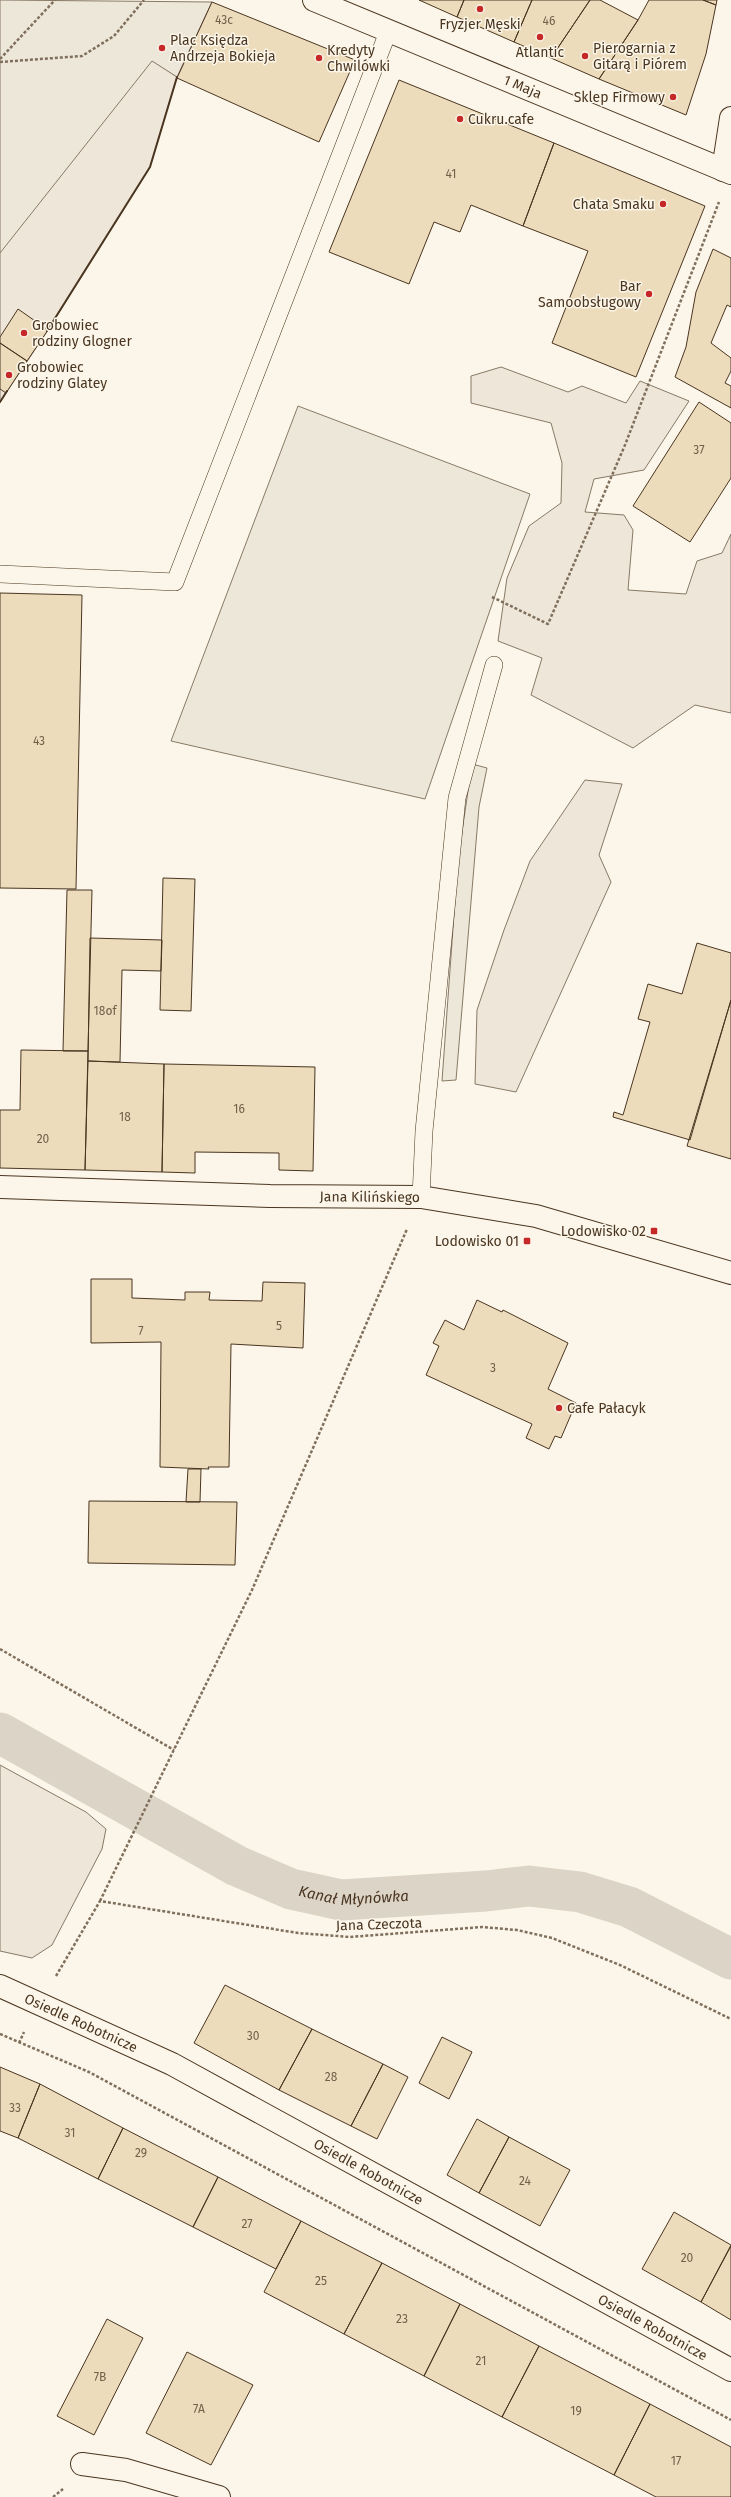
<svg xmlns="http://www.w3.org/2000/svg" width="731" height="2497" font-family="'Fira Sans',sans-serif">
<rect width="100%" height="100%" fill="#fbf6e9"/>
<path fill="#ede6d9" stroke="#887966" d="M0 0 152 60 177 77 150 167 48 330 0 402Z
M501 367 568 392 582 386 626 403 640 381 689 401 644 470 594 479 585 512 624 515 633 530 628 590 686 594 697 561 722 553 731 534V713L695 705 633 748 531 695 542 658 498 641 507 578 529 526 561 503 562 463 551 423 471 403V376Z
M585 780 622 784 599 855 611 882 516 1092 475 1084 477 1010 504 930 530 861Z
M0 1765 86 1812 106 1829 102 1849 52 1945 32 1958 0 1951Z"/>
<path fill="#ede7d9" stroke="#887966" d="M0 0 212 2 177 77 152 61 0 253Z
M298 406 530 494 425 799 171 741Z
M472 764 487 768 479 807 456 1080 442 1081 458 859Z"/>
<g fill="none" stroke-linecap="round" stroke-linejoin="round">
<path stroke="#dcd4c6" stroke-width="41" id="s1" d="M0 1733 237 1866 291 1889 341 1900 486 1891 529 1886 580 1892 629 1907 731 1959"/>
</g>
<path fill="#ecdcbc" stroke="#4a3520" d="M419 0H464L457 17Z
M464 0H532L514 42 457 17Z
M532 0H590L551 58 514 42Z
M590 0H600L638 20 599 79 551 58Z
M649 0H703L716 5 706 54 686 115 599 79 638 20Z
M703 0H717L716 5Z
M212 2 355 60 319 142 177 78Z
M399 80 554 143 523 226 471 205 460 232 434 222 409 284 329 252Z
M554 143 705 206 636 377 552 343 588 251 523 226Z
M713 249 731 258V307L727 305 711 343 731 358V371L725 383 731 386V408L675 377 686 347 696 292Z
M18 309 48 330 27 361 0 343V337Z
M0 343 27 361 6 393 0 389Z
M699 402 731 423V478L690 542 633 506Z
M0 593 82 595 76 889 0 888Z
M163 878 195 879 191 1011 160 1010Z
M67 890H92L88 1051H63Z
M90 938 162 940 161 971 122 970 120 1062 88 1061Z
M697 943 731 953V1000L690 1140 613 1117 614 1112 623 1115 650 1022 638 1019 648 984 682 994Z
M731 1000V1159L687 1146Z
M21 1050 88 1051 85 1170 0 1168V1110H20Z
M88 1061 164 1064 162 1172 85 1170Z
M164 1064 315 1067 313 1171 279 1170V1153L195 1152V1173L162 1172Z
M91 1279H132V1298L185 1300V1292H210L209 1300 262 1301 263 1282 305 1283 303 1348 231 1344 229 1467H208L209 1469 160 1467 161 1342 91 1343Z
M477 1300 502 1312 503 1310 568 1343 548 1389 576 1403 561 1438 555 1436 549 1449 526 1438 532 1424 426 1375 439 1346 433 1343 445 1320 464 1330Z
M188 1469H201L200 1502H186Z
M89 1501 237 1502 235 1565 88 1563Z
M225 1985 312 2029 279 2090 194 2043Z
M312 2029 383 2064 351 2126 279 2090Z
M442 2037 472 2052 449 2099 419 2083Z
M383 2064 408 2077 377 2139 351 2126Z
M0 2067 40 2084 18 2138 0 2131Z
M40 2084 123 2128 98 2179 18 2138Z
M477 2119 509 2137 479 2193 447 2175Z
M123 2128 218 2177 193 2227 98 2179Z
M509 2137 570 2170 540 2226 479 2193Z
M218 2177 301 2221 276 2269 193 2227Z
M674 2212 731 2245 701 2302 642 2269Z
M301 2221 382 2263 344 2334 264 2292Z
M731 2246V2320L701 2302Z
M382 2263 460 2304 424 2376 344 2334Z
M460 2304 539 2346 502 2417 424 2376Z
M107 2319 143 2338 94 2435 57 2416Z
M539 2346 650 2404 614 2475 502 2417Z
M187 2352 253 2385 211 2465 146 2433Z
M650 2404 731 2447V2497H656L614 2475Z"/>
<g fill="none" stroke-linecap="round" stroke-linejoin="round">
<defs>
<path id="lane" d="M0 574 175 582 388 32
M421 1197 424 1131 457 798 494 665"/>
<g id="street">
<path id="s2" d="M314 0 731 173"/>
<path d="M723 170 731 118"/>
<path id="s3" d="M0 1187 270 1196 421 1197 536 1216 731 1273"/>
<path d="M82 2464 126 2470 219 2497"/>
</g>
<g id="secondary">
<path id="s4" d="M0 1986 172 2064 731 2370"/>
</g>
</defs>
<use href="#lane" stroke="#4a3520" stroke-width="18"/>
<use href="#street" stroke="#4a3520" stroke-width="24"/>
<use href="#secondary" stroke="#4a3520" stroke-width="24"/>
<path stroke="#7f6f5c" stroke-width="2.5" stroke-dasharray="3 2" stroke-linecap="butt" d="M0 59 55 0
M0 62 82 56 114 36 144 0
M492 597 548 624 625 445 719 202
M0 1649 174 1750
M100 1901 252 1590 407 1229
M56 1976 100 1901 298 1933 350 1937 482 1927 517 1930 552 1938 620 1965 731 2019
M0 2034 89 2072 731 2420
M19 2043 24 2032
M53 2497 63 2489"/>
<use href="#lane" stroke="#fbf6e9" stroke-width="17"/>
<use href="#street" stroke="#fbf6e9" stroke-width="22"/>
<use href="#secondary" stroke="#fbf6e9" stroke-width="22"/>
<path stroke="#4a3520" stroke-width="2" d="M47 331 150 167 177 77
M0 402 7 391"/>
</g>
<g fill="#c62828" stroke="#fbf6e9" stroke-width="1.5">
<circle cx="480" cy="9" r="4"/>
<circle cx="540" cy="37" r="4"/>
<circle cx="162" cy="48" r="4"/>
<circle cx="585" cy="56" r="4"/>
<circle cx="319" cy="58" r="4"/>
<circle cx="673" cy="97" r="4"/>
<circle cx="460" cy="119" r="4"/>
<circle cx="663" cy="204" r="4"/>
<circle cx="649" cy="294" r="4"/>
<circle cx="24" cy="333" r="4"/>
<circle cx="9" cy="375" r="4"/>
<rect x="650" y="1227" width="8" height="8" rx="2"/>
<rect x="523" y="1237" width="8" height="8" rx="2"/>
<circle cx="559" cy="1408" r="4"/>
</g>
<g text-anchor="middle" stroke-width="3" stroke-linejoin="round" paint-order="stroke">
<g font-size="12" fill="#725f47">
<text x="224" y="24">43c</text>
<text x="549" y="25">46</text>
<text x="451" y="178">41</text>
<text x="699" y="454">37</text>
<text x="39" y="745">43</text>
<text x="105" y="1015">18of</text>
<text x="239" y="1113">16</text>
<text x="125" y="1121">18</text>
<text x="43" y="1143">20</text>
<text x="279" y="1330">5</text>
<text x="141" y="1335">7</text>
<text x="493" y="1372">3</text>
<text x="253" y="2040">30</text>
<text x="331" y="2081">28</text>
<text x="15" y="2112">33</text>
<text x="70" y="2137">31</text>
<text x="141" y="2157">29</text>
<text x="525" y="2185">24</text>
<text x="247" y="2228">27</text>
<text x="687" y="2262">20</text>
<text x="321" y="2285">25</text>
<text x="402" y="2323">23</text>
<text x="481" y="2365">21</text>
<text x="100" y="2381">7B</text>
<text x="199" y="2413">7A</text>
<text x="576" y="2415">19</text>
<text x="676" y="2465">17</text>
</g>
<g font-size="14" fill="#4a3520" stroke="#fbf6e9" text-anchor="start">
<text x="480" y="29" text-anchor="middle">Fryzjer Męski</text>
<text x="170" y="45">Plac Księdza<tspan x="170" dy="16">Andrzeja Bokieja</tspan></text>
<text x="593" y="53">Pierogarnia z<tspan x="593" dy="16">Gitarą i Piórem</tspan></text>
<text x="327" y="55">Kredyty<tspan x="327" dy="16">Chwilówki</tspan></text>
<text x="540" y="57" text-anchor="middle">Atlantic</text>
<text x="665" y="102" text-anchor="end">Sklep Firmowy</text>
<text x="468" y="124">Cukru.cafe</text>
<text x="655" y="209" text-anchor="end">Chata Smaku</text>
<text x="641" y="291" text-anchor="end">Bar<tspan x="641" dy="16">Samoobsługowy</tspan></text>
<text x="32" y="330">Grobowiec<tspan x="32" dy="16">rodziny Glogner</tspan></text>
<text x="17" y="372">Grobowiec<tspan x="17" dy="16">rodziny Glatey</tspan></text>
<text x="646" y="1236" text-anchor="end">Lodowisko 02</text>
<text x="519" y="1246" text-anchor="end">Lodowisko 01</text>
<text x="567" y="1413">Cafe Pałacyk</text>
</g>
<g font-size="14" fill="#4a3520" stroke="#fbf6e9">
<text dy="5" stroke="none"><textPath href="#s2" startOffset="226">1 Maja</textPath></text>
<text dy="5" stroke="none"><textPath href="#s3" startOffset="370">Jana Kilińskiego</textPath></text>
<text transform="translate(379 1924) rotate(-2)" y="5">Jana Czeczota</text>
<text dy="5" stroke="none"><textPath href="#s4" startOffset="89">Osiedle Robotnicze</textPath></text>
<text dy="5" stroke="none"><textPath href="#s4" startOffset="413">Osiedle Robotnicze</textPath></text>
<text dy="5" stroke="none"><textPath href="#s4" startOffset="737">Osiedle Robotnicze</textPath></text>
</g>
<g font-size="15" font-style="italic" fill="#4a3520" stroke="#fbf6e9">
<text dy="5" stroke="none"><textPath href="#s1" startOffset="394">Kanał Młynówka</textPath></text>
</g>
</g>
</svg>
